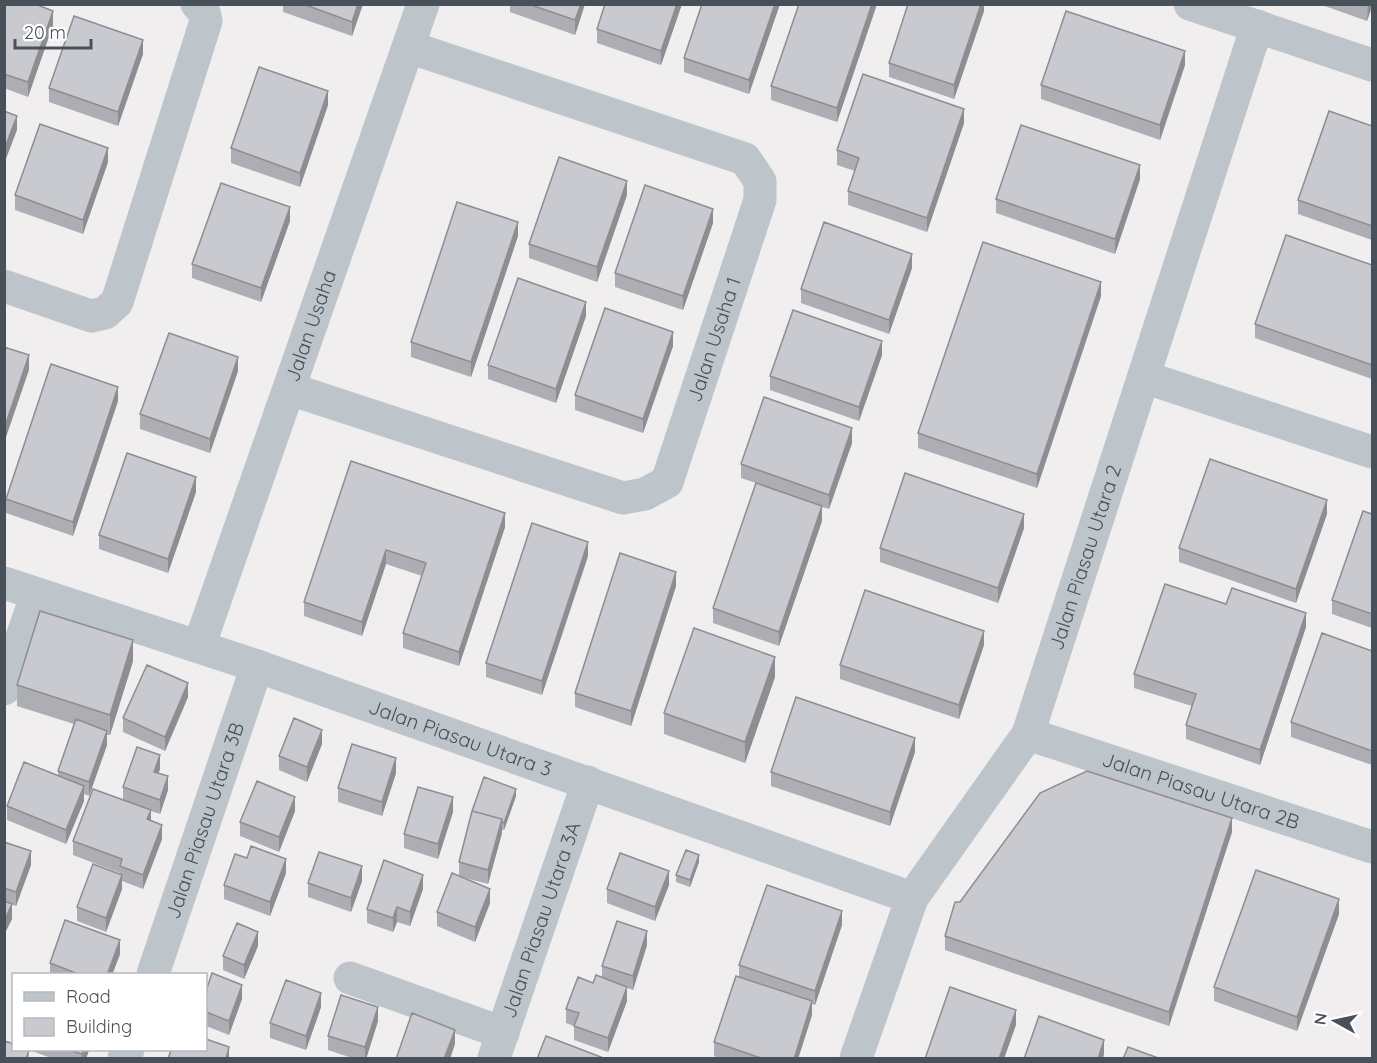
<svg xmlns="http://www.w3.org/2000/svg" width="1377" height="1063" font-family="Quicksand,sans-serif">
<rect width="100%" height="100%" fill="#f0eeee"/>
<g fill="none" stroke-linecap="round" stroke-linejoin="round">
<g stroke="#bdc5cb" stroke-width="33">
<path d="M1190 4 1372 65"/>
<path d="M4 286 91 316 105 313 117 302 206 21 204 12 197 4"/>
<path d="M1144 377 1372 452"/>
<path id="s1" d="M290 389 623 498 645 494 667 482 760 200V181L745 159 409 47"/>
<path id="s2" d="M4 583 257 666 912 898"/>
<path id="s3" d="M199 646 423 4"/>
<path d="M4 689 37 594"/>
<path id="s4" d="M1028 734 1372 847"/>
<path id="s5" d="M153 974 257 666"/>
<path d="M350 978 503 1033"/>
<path d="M124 1058 128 1050"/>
<path id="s6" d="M494 1058 588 782"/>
<path id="s7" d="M856 1058 912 898 1028 734 1257 26"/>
</g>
</g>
<path fill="#adaeb3" d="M4 4 53 25 28 97 4 88Z
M283 4H363L352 36 283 12Z
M510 4H585L575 35 510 12Z
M605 4H682L661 65 597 43V29Z
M702 4H780L749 94 684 72V58Z
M877 4 837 122 771 100V86Z
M984 4V11L954 99 889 77V63Z
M1319 4H1372L1367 21Z
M143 54 118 126 49 102V88Z
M1185 65 1160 140 1041 99V85Z
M328 105 300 187 231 163V148Z
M964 123 927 232 848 205V191L855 171 837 165V150Z
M1372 126V240L1298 214V200Z
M108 162 83 234 15 210V195Z
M1140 179 1115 254 996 213V199Z
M627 195 597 282 529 258V244Z
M290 221 261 302 192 278V264Z
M713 223 683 310 615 287V273Z
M518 236 471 377 411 357V342Z
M1372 265V379L1255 338V324Z
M912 268 889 334 801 303V289Z
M1101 296 1037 488 918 448V433Z
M586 316 556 403 488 379V365Z
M673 346 643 433 575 410V395Z
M882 355 859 421 770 390V376Z
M238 371 210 453 140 429V414Z
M118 401 73 536 6 513V499Z
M852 443 829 509 822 507V521L779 646 713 623V608L779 491 741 478V464Z
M351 461 505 527 459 666 403 648V633L422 576 386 564 362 636 304 616V602Z
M196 492 168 573 99 549V535Z
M1327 514 1296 603 1179 562V548Z
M1372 514V628L1332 614V600Z
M1024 528 998 603 880 562V548Z
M588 556 542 695 486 677V663Z
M676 586 631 726 575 707V693Z
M1226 604 1306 627 1260 765 1186 739V725L1192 706 1134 688V674Z
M984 645 959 719 840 679V665Z
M1372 651V765L1291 737V722Z
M133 661 110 735H107V745L89 796 84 794V801L66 844 7 820V806L58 776V771L74 724 17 706V685Z
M775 677 745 763 664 734V713Z
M188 697 165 751 123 732V718Z
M322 744 307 782 279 770V756Z
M915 752 890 826 771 786V772Z
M160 769 158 773 168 790 160 814 151 811V821L162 839 143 889 122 881V889L106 932 77 921V907L120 874V873L73 855V841L123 800V787Z
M396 773 382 816 338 802V788Z
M516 796 504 830H502V833L488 884 461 877 490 903 475 942 437 926V912L459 876V862Z
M295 811 279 852 240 836V822Z
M453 812 438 859 404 848V834Z
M1232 832 1169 1026 945 950V936L960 902Z
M4 842 31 865 16 906 10 904 12 919 4 935Z
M247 858 286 873 270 916 224 899V885Z
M699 862 690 887 676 882V875Z
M362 881 351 912 308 897V883Z
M669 885 655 921 607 903V889Z
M423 889 410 926 397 922 393 932 367 923V909Z
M1339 914 1297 1031 1214 1001V987Z
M842 925 815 1005 812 1004V1015L798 1059H721L714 1056V1042L739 977V965Z
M647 945 633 990 627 988V1001L608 1052 574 1040V1026L566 1023V1009L593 983 602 978V966Z
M258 946 244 979 223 970V956Z
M120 954 112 975H50V963Z
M206 991 242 999 229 1035 206 1026Z
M321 1007 306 1050 270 1038V1023Z
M378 1021 366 1059H355L328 1050V1036Z
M14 1024V1050H89L86 1059H54L29 1050V1059H4L5 1041 13 1044 12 1043V1029Z"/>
<path fill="#8d8d92" d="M358 4H363L352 36V22Z
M581 4H585L575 35V20Z
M677 4H682L661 65V51Z
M775 4H780L749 94V80Z
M872 4H877L837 122V108Z
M981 4H984V11L954 99V85Z
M1368 4H1372V7L1367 21Z
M53 11V25L28 97V82Z
M143 40V54L118 126V112Z
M1185 51V65L1160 140V125Z
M328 91V105L300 187V173Z
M964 109V123L927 232V218Z
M17 116V130L4 164V150Z
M108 148V162L83 234V220Z
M1140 165V179L1115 254V239Z
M627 181V195L597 282V267Z
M290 207V221L261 302V288Z
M713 209V223L683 310V296Z
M518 222V236L471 377V362Z
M912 254V268L889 334V320Z
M1101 282V296L1037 488V474Z
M586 302V316L556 403V389Z
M673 332V346L643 433V419Z
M882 341V355L859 421V407Z
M29 355V370L4 443V429Z
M238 357V371L210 453V439Z
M118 387V401L73 536V522Z
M852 428V443L829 509V495Z
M196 477V492L168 573V559Z
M1327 500V514L1296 603V589Z
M822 506V521L779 646V632Z
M505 513V527L459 666V652Z
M1024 514V528L998 603V588Z
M588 542V556L542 695V681Z
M386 550V564L362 636V622Z
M676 572V586L631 726V711Z
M1306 613V627L1260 765V750Z
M984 631V645L959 719V705Z
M133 640V661L110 735V715Z
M775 657V677L745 763V742Z
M188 683V697L165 751V737Z
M322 730V744L307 782V767Z
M107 731V745L89 796V782Z
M915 738V752L890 826V812Z
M160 755V769L154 786V772Z
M396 758V773L382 816V802Z
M168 776V790L160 814V800Z
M84 786V801L66 844V830Z
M516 789V796L504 830V823Z
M295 797V811L279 852V837Z
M453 797V812L438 859V844Z
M151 810V824L147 819Z
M1232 818V832L1169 1026V1012Z
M502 819V833L488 884V870Z
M162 825V839L143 889V875Z
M31 851V865L16 906V892Z
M699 855V862L690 887V880Z
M286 859V873L270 916V902Z
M362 866V881L351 912V898Z
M669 871V885L655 921V907Z
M122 875V889L106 932V918Z
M423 875V889L410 926V912Z
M490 889V903L475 942V927Z
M1339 899V914L1297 1031V1017Z
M12 904V919L4 935V921Z
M397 907V922L393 932V918Z
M842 911V925L815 1005V991Z
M647 931V945L633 990V976Z
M258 932V946L244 979V965Z
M120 940V954L112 975H107Z
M242 985V999L229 1035V1021Z
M627 987V1001L608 1052V1038Z
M321 993V1007L306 1050V1036Z
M812 1001V1015L798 1059H794Z
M378 1007V1021L366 1059H365V1047Z
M1016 1010V1025L1004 1059H999Z
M455 1030V1044L450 1059H444Z
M1104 1040V1054L1103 1059H1098Z
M229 1047V1059H226Z
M84 1050H89L86 1059H82V1054Z"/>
<path fill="#c9cad0" stroke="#8d8d92" stroke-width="1.5" d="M4 4H35L53 11 28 82 4 74Z
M303 4H358L352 22Z
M528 4H581L575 20Z
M605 4H677L661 51 597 29Z
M702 4H775L749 80 684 58Z
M799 4H872L837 108 771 86Z
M908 4H981L954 85 889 63Z
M1066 11 1185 51 1160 125 1041 85Z
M74 16 143 40 118 112 49 88Z
M259 67 328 91 300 173 231 148Z
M863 74 964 109 927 218 848 191 859 158 837 150Z
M4 111 17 116 4 150Z
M1329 111 1372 126V226L1298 200Z
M40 124 108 148 83 220 15 195Z
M1021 125 1140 165 1115 239 996 199Z
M559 157 627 181 597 267 529 244Z
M221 183 290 207 261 288 192 264Z
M645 185 713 209 683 296 615 273Z
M457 202 518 222 471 362 411 342Z
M824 222 912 254 889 320 801 289Z
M1286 235 1372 265V365L1255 324Z
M983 242 1101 282 1037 474 918 433Z
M518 278 586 302 556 389 488 365Z
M605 308 673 332 643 419 575 395Z
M793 310 882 341 859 407 770 376Z
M169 333 238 357 210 439 140 414Z
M4 347 29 355 4 429Z
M51 364 118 387 73 522 6 499Z
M764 397 852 428 829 495 741 464Z
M127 453 196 477 168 559 99 535Z
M1210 459 1327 500 1296 589 1179 548Z
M351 461 505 513 459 652 403 633 426 563 386 550 362 622 304 602Z
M905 473 1024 514 998 588 880 548Z
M756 483 822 506 779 632 713 608Z
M1363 511 1372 514V614L1332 600Z
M532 523 588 542 542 681 486 663Z
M620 553 676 572 631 711 575 693Z
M1165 584 1226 604 1232 588 1306 613 1260 750 1186 725 1196 694 1134 674Z
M865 590 984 631 959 705 840 665Z
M40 611 133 640 110 715 17 685Z
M694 628 775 657 745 742 664 713Z
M1322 633 1372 651V751L1291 722Z
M147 665 188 683 165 737 123 718Z
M796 697 915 738 890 812 771 772Z
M294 718 322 730 307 767 279 756Z
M76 719 107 731 89 782 58 771Z
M352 744 396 758 382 802 338 788Z
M137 747 160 755 154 772 168 776 160 800 123 787Z
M24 762 84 786 66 830 7 806Z
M1087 771 1232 818 1169 1012 945 936 955 902H960L1040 793Z
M484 777 516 789 504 823 502 822V819L472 811Z
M257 781 295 797 279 837 240 822Z
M418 787 453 797 438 844 404 834Z
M93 789 151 810 147 819 162 825 143 875 120 866 122 859 73 841Z
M472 811 502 819 488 870 459 862Z
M4 842 31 851 16 892 4 888Z
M251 846 286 859 270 902 224 885 235 854 247 858Z
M686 850 699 855 690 880 676 875Z
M319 852 362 866 351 898 308 883Z
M620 853 669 871 655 907 607 889Z
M384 860 423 875 410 912 397 907 393 918 367 909Z
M93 864 122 875 106 918 77 907Z
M1256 870 1339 899 1297 1017 1214 987Z
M452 873 490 889 475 927 437 912Z
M767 885 842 911 815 991 739 965Z
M4 901 12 904 4 921Z
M65 920 120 940 107 975H81L50 963Z
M617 921 647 931 633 976 602 966Z
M237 923 258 932 244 965 223 956Z
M212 973 242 985 229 1021 206 1012V991Z
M596 975 627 987 608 1038 574 1026 579 1013 566 1009 578 977 593 983Z
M736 976 812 1001 794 1059H764L714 1042Z
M286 980 321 993 306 1036 270 1023Z
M950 987 1016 1010 999 1059H925Z
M341 995 378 1007 365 1047 328 1036Z
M412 1013 455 1030 444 1059H396Z
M1039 1016 1104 1040 1098 1059H1024Z
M546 1036 606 1059H537Z
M206 1039 229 1047 226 1059H168L171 1050H206Z
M5 1041 14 1044V1050H29L26 1059H4Z
M1128 1047 1161 1059H1123Z
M69 1050H84L82 1054Z"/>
<g text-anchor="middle" stroke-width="4.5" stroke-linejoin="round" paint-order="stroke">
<g font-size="20" fill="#485159" stroke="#fff">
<text dy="7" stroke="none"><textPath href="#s3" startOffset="339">Jalan Usaha</textPath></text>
<text dy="7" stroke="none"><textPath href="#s1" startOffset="548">Jalan Usaha 1</textPath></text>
<text dy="7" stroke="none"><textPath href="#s7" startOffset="556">Jalan Piasau Utara 2</textPath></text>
<text dy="7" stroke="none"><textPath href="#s2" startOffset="482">Jalan Piasau Utara 3</textPath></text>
<text dy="7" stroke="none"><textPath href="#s4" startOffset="182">Jalan Piasau Utara 2B</textPath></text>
<text dy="7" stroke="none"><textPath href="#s5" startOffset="162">Jalan Piasau Utara 3B</textPath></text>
<text dy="7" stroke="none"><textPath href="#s6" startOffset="146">Jalan Piasau Utara 3A</textPath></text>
</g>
</g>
<rect width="1377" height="1063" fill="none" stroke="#485159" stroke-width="12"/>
<rect x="12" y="973" width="195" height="78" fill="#ffffff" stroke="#b6b9bd" stroke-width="1.5"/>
<rect x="24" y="992" width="30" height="9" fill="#bdc5cb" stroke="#b6b9bd" stroke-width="1.5"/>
<text x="66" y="1003" font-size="18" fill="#485159">Road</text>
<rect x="24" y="1018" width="30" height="18" fill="#c9cad0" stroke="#b6b9bd" stroke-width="1.5"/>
<text x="66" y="1033" font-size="18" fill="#485159">Building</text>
<g transform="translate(1335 1021) rotate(278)" stroke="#ffffff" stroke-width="4.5" paint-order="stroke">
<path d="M0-4.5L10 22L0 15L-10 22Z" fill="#485159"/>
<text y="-9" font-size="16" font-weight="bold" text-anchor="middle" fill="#485159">N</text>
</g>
<path d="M15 39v9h76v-9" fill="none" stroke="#485159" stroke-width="3"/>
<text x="24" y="39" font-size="18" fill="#485159" stroke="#ffffff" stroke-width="4.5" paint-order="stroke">20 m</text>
</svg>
